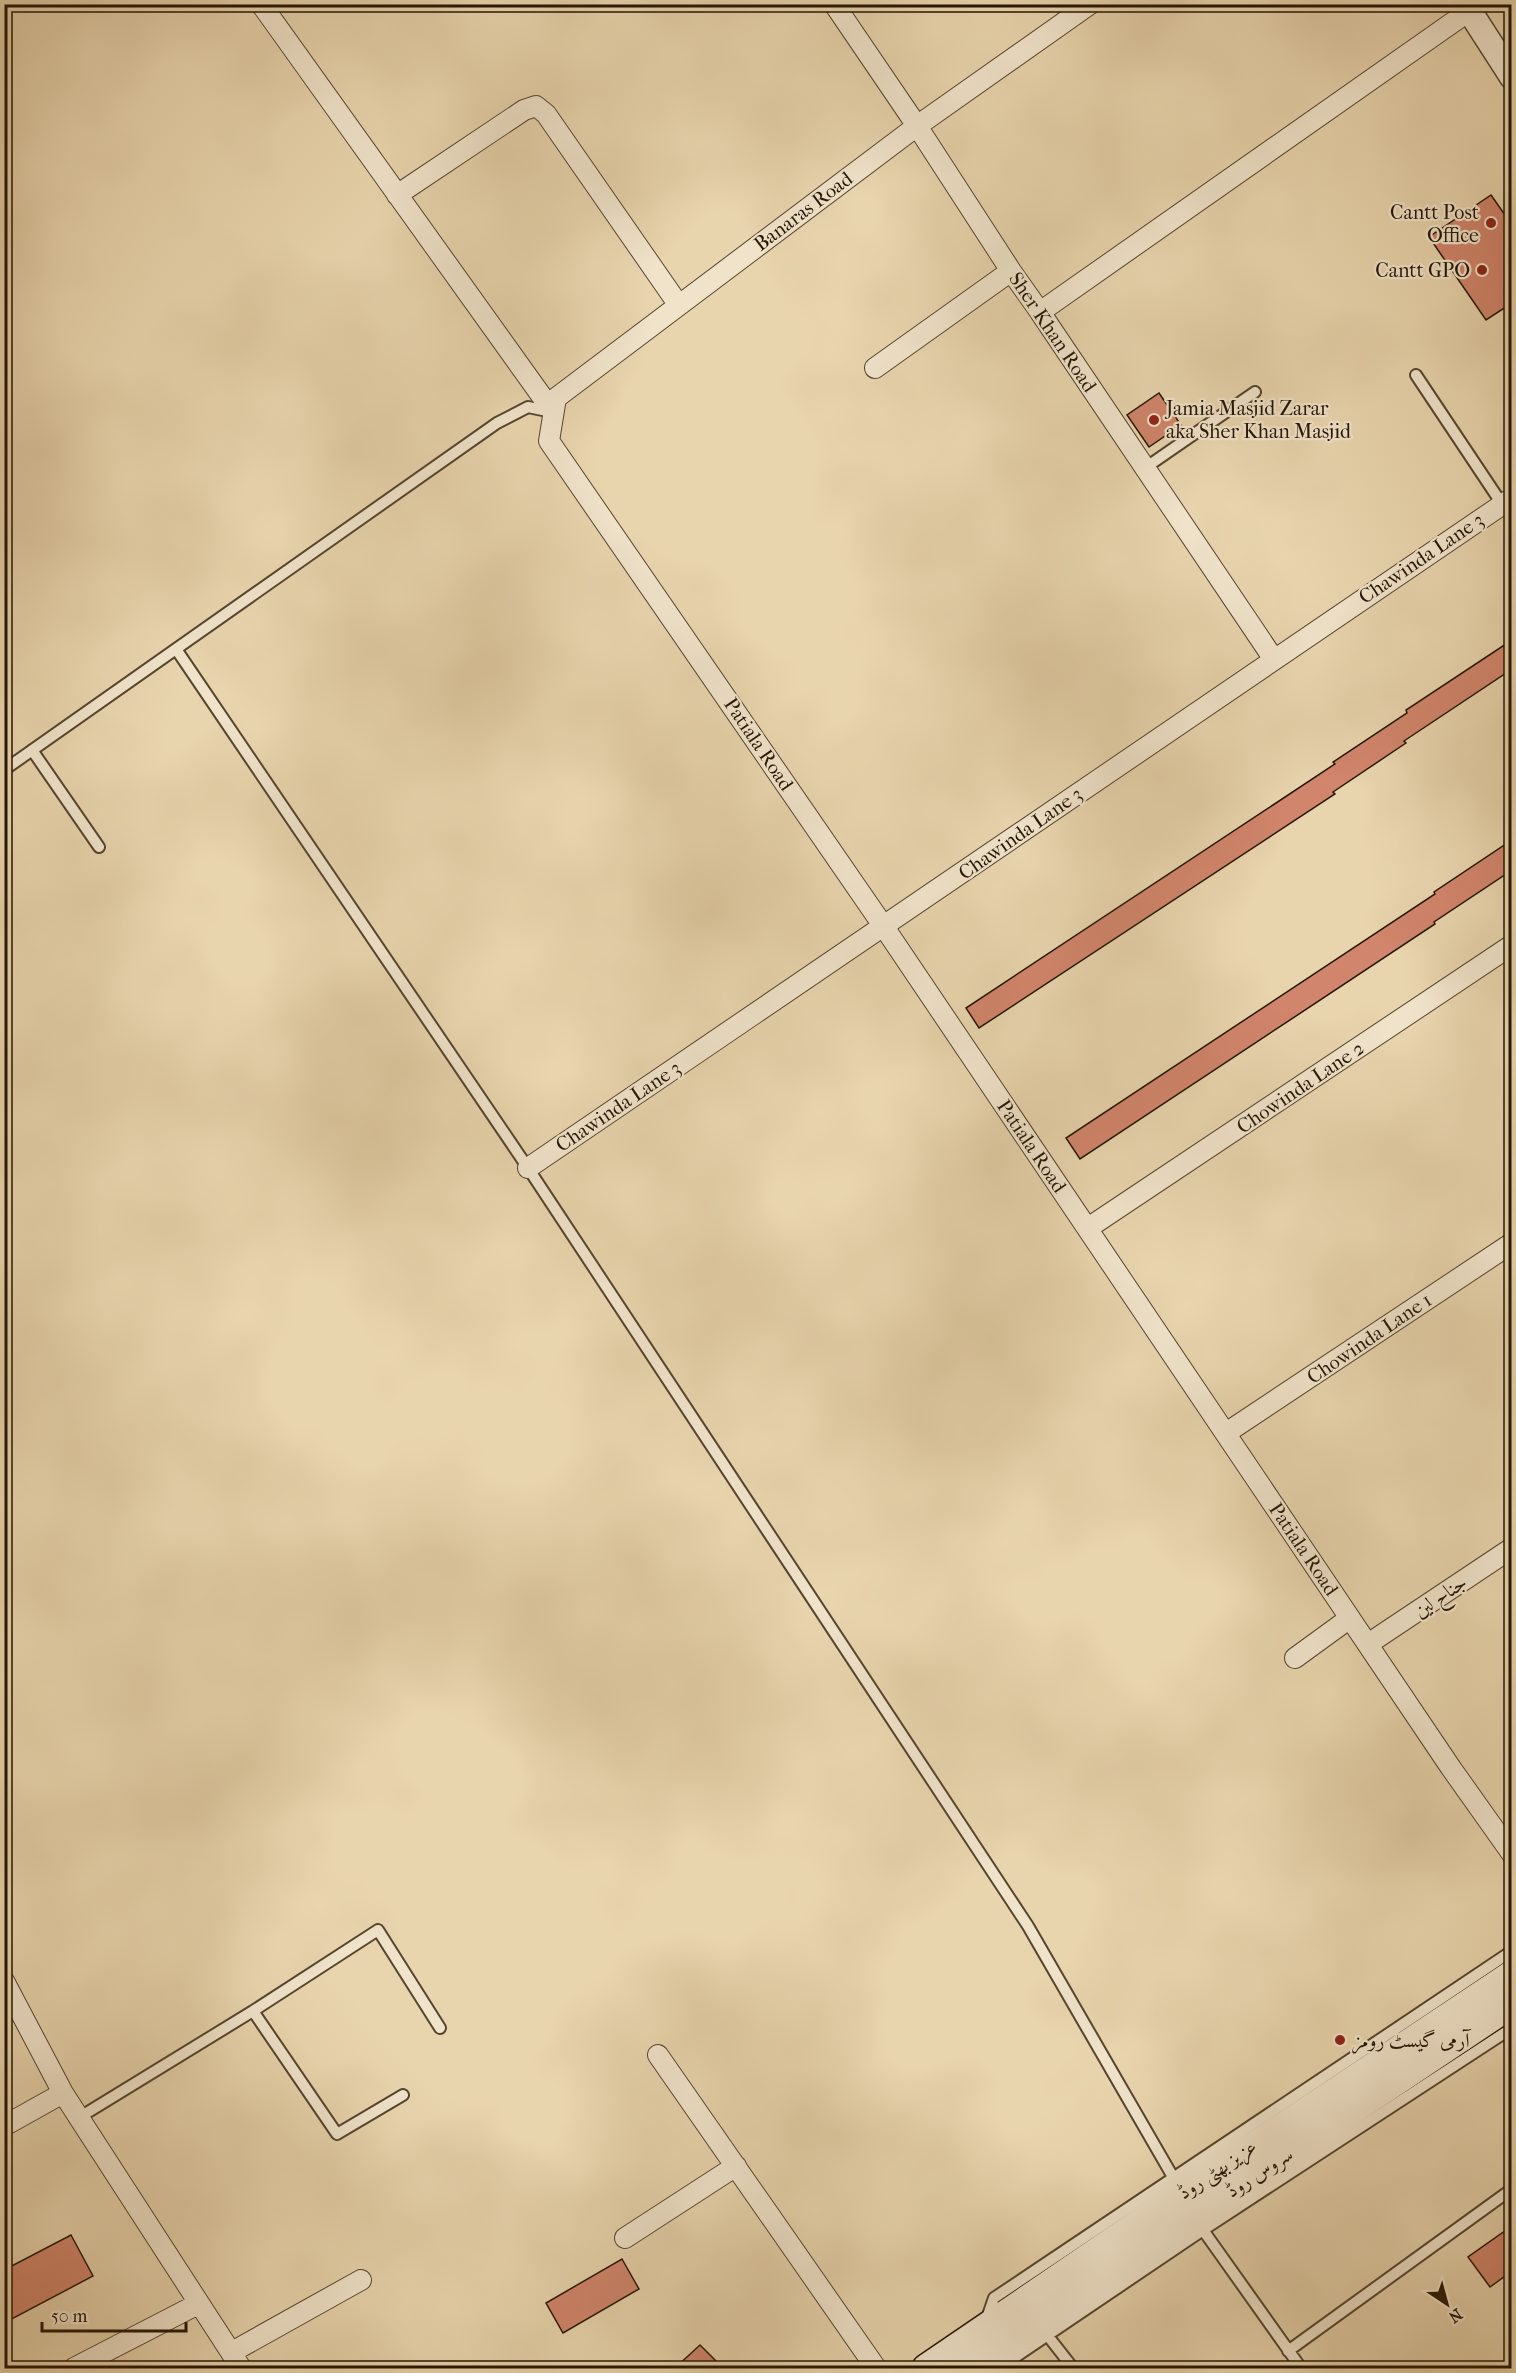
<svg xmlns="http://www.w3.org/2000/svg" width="1516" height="2373" font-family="'IM FELL French Canon',Amiri,serif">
<rect width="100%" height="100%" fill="#e8d4ad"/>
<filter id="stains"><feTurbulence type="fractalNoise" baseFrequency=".00333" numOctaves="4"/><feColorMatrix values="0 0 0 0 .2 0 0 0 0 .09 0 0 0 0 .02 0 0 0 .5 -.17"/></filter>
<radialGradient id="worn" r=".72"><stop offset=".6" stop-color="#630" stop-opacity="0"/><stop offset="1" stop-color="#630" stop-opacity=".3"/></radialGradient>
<path fill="#d1856c" stroke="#241504" stroke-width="1.5" d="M1491 195 1512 225V303L1486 320 1429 237Z
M1159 393 1181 425 1149 447 1127 415Z
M1512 640V669L1404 741 1406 743 1333 792 1335 794 979 1028 966 1008 1335 764 1333 762 1407 713 1406 710Z
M1512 840V870L1434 922 1435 924 1080 1159 1066 1138 1435 894 1434 892Z
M1512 2226V2271L1490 2287 1468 2257Z
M71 2235 93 2276 4 2323V2270Z
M622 2259 639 2289 563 2333 546 2303Z
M700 2345 723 2368H675Z"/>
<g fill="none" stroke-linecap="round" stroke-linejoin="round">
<defs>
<path id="service" d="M1416 375 1502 504
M1145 468 1255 392
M176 649 528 1168 1028 1926 1173 2177
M32 750 99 847
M4 770 497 423 528 407 552 412
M253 2011 337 2134 403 2095
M80 2117 253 2011 378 1930 440 2028
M1203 2230 1301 2368
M986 2321 994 2298 1512 1951
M1044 2331 1073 2368
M1288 2351 1512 2189
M999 2368 1203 2230 1512 2028"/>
<path id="minor" d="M261 4 553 412
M834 4 917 126 1011 271 1040 312 1273 658
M1090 4 917 126 556 398 549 441 884 927 1451 1768 1512 1854
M397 195 524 110 536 106 546 114 678 304
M1040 312 1469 11
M875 368 1011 271
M528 1168 1512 498
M1088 1228 1512 945
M1226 1433 1512 1243
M1368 1644 1512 1548
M1295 1658 1350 1618
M4 1981 63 2093 241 2368
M658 2055 876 2368
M4 2126 63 2093
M625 2238 736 2166
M232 2352 361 2280
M74 2368 198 2304"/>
<path id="tertiary" d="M1465 4 1512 77"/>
<path id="secondary" d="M926 2368 1181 2194 1512 1974
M968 2368 1512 2004"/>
</defs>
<use href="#service" stroke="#55452e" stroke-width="14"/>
<use href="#minor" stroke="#55452e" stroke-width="22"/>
<use href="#tertiary" stroke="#55452e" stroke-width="27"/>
<use href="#secondary" stroke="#241504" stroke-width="30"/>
<use href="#service" stroke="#f0e3ca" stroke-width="10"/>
<use href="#minor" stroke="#f0e3ca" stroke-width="20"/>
<use href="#tertiary" stroke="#f0e3ca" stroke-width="24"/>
<use href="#secondary" stroke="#f0e3ca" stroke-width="27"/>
</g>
<g fill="#8f2418" stroke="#f0e3ca" stroke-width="2">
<circle cx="1491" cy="223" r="6"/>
<circle cx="1482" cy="270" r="6"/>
<circle cx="1154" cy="420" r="6"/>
<circle cx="1340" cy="2040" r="6"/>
</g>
<g text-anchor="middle" stroke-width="4.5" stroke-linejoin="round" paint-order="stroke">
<g font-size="20" fill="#241504" stroke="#f0e3ca">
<text transform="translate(803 211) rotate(-37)" y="7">Banaras Road</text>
<text transform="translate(1053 332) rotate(56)" y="7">Sher Khan Road</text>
<text transform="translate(1421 558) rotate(-34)" y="7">Chawinda Lane 3</text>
<text transform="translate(759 744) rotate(56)" y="7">Patiala Road</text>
<text transform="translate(1020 833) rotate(-35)" y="7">Chawinda Lane 3</text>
<text transform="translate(1300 1087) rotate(-34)" y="7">Chowinda Lane 2</text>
<text transform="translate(618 1106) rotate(-34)" y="7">Chawinda Lane 3</text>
<text transform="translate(1032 1146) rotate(56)" y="7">Patiala Road</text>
<text transform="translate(1369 1338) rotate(-34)" y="7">Chowinda Lane 1</text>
<text transform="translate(1304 1549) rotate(56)" y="7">Patiala Road</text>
<text transform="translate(1440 1596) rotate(-34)" y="7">جناح لین</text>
<text transform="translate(1217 2169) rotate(-34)" y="7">عزیز بھٹی روڈ</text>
<text transform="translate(1259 2172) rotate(-33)" y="7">سروس روڈ</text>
</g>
<g font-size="20" fill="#241504" stroke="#f0e3ca" text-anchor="end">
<text x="1479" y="219">Cantt Post<tspan x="1479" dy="23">Office</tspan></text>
<text x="1470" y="277">Cantt GPO</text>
<text x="1166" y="415" text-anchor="start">Jamia Masjid Zarar<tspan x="1166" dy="23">aka Sher Khan Masjid</tspan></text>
<text x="1352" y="2047" text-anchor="start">آرمی گیسٹ رومز</text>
</g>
</g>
<rect width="1516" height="2373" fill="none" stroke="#e8d4ad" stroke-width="24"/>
<rect x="6" y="6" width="1504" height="2361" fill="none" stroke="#241504" stroke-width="3"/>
<rect x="12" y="12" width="1492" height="2349" fill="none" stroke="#241504" stroke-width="1.5"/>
<g transform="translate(1447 2304) rotate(144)" stroke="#f0e3ca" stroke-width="4.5" paint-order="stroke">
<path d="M0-4.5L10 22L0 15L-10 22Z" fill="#241504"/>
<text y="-9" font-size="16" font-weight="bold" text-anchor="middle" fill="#241504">N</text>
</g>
<path d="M42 2322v9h144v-9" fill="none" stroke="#241504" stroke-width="3"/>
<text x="51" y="2322" font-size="18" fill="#241504" stroke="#f0e3ca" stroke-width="4.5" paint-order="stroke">50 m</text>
<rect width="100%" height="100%" filter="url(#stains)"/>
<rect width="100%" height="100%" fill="url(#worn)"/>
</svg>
